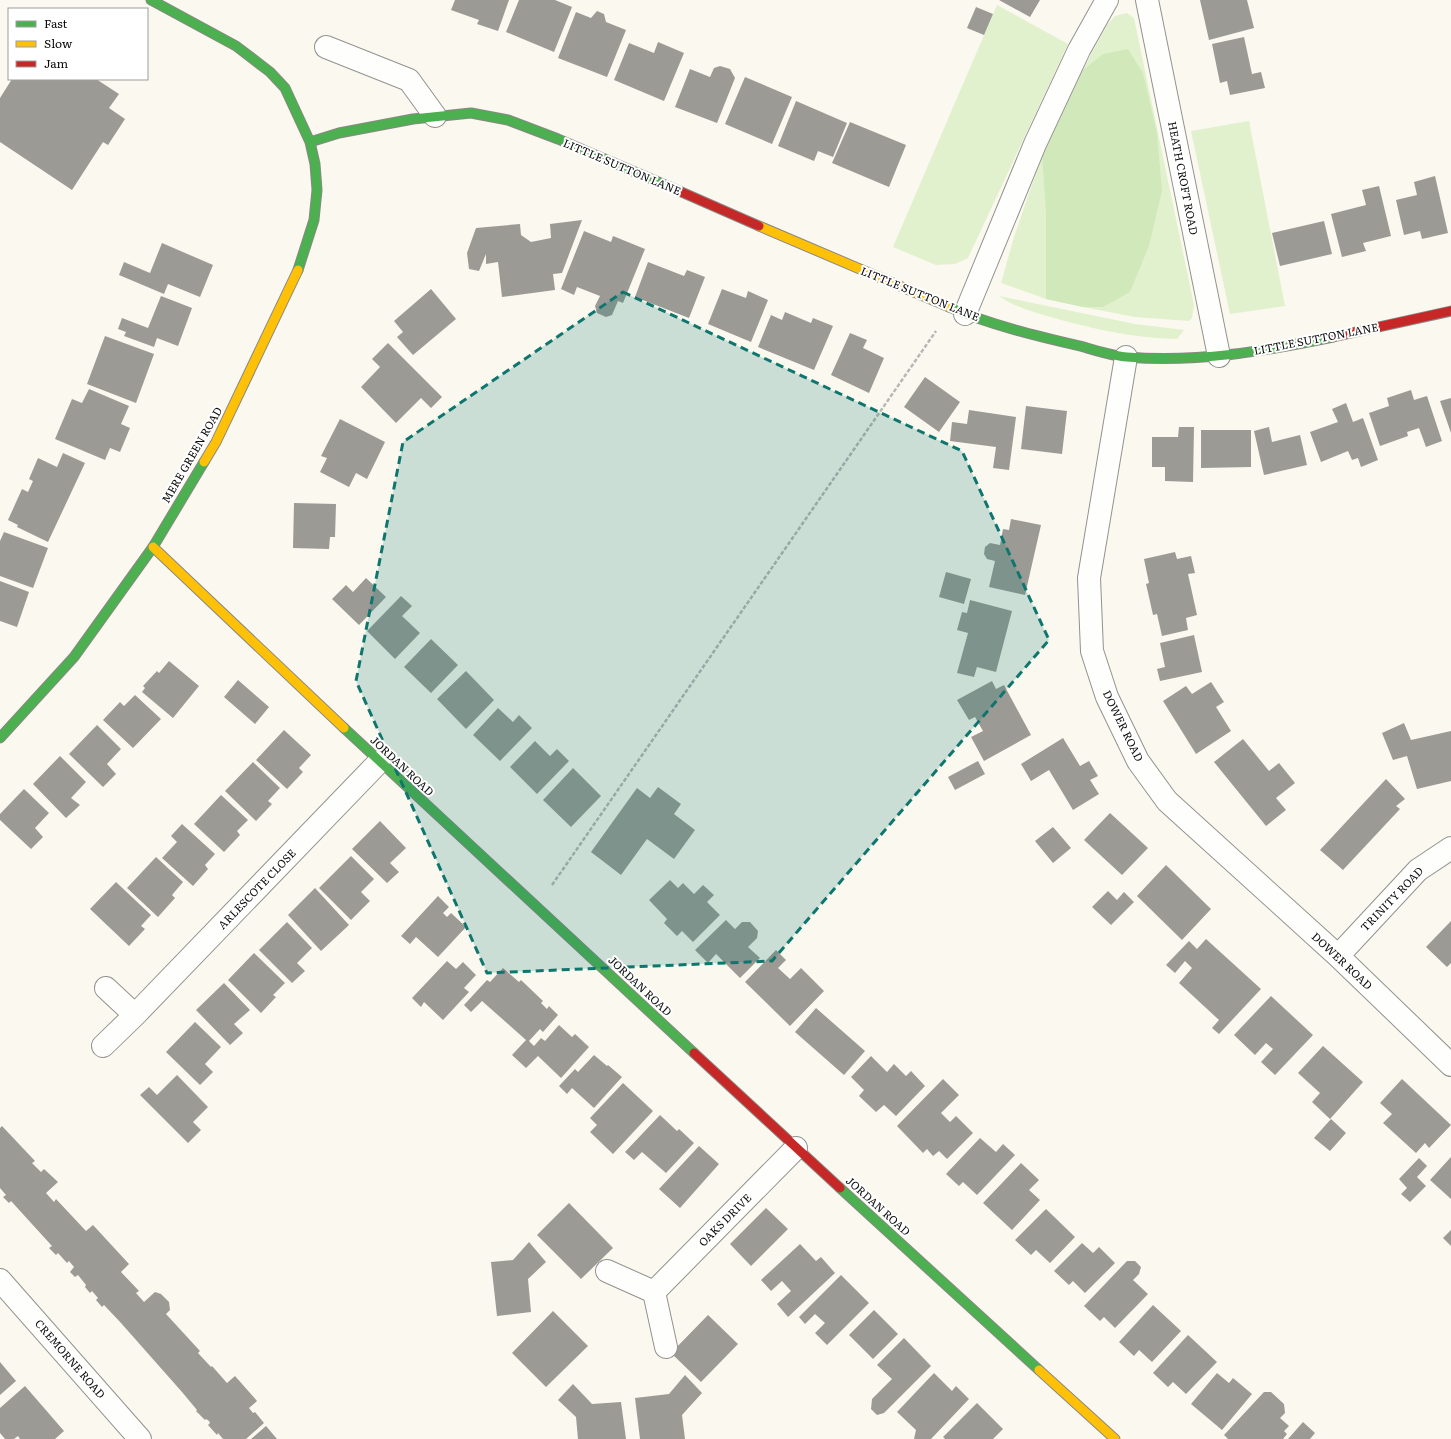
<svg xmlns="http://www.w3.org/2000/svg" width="1451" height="1439" font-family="Literata,serif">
<rect width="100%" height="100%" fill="#faf8ef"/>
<path fill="#e1f1cd" d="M997 5 1068 44 968 258 955 264 936 265 893 247Z
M1127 13 1134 18 1194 305 1192 318 1189 321 1135 317 1083 307 1046 299 1001 283 1014 237 1042 155 1082 71 1107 25 1115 16Z
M1249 121 1285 306 1230 314 1191 131Z
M999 296 1135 324 1184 330 1177 339C1132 338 1087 328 1044 315 1027 310 1015 307 999 296Z"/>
<path fill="#d1e9ba" d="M1128 49 1143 73 1157 133 1162 191 1149 246 1130 292 1103 307H1083L1046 299V212L1042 155 1082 71 1103 54Z"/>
<path fill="#9c9a95" d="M455 0H509L498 31 477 24 479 20 451 10Z
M519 0H555L572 7 554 52 506 32Z
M999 0H1040L1030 17Z
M1200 0H1247L1254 28 1209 40Z
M976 7 993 14 984 35 967 28Z
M597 11 604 14 606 22 626 30 607 77 558 58 576 12 591 18Z
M1244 37 1252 74 1261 72 1265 88 1230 95 1227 81 1220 83 1212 44Z
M658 42 684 53 664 101 614 80 629 43 654 53Z
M720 66 730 69 735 78 717 123 675 107 690 69 710 77 714 68Z
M745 77 792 97 772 144 725 124Z
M12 79H96L119 94 109 108 125 119 108 145 103 142 72 190 0 142V98Z
M796 101 847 123 833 157 818 151 814 161 778 146Z
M850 122 906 145 889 187 832 163Z
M1435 176 1448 233 1422 239 1420 231 1404 235 1396 200 1417 195 1414 182Z
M1379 186 1391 236 1363 243 1366 251 1342 257 1331 214 1366 205 1362 190Z
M582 220 562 273 553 274 555 290 502 297 498 262 486 264V254L479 271 469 269 467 253 476 228 520 224 521 235 531 242 551 238 550 224Z
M1324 221 1332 254 1280 266 1272 233Z
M584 231 611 242 613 236 645 249 623 303 618 301 612 315 606 317 597 313 595 306 600 296 577 287 574 295 561 289Z
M162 243 213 265 200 297 168 284 164 294 119 275 124 262 150 273Z
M648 262 684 276 687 270 705 277 689 318 635 297Z
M431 289 456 319 413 355 397 337 403 332 394 321Z
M722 289 746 298 748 291 768 300 751 342 708 324Z
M161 296 192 308 178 346 157 338 154 347 124 336 126 332 118 329 122 318 148 328Z
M785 312 811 323 813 318 833 326 814 370 758 347 771 315 782 320Z
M850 333 867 340 863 348 884 358 869 393 831 375Z
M105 336 154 354 136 403 87 384Z
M388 343 442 397 431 408 421 398 396 423 361 387 380 367 372 359Z
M925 377 960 402 939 432 904 407Z
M89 389 129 406 121 424 130 428 120 452 110 448 105 460 55 439 72 399 82 403Z
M1411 390 1414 400 1427 396 1442 441 1426 447 1419 428 1407 432 1408 436 1380 446 1369 413 1389 406 1387 398Z
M1451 398V433L1440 401Z
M1346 403 1353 422 1363 418 1378 460 1361 467 1358 458 1352 460 1348 451 1321 462 1310 432 1338 422 1332 409Z
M1026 406 1067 411 1062 454 1021 449Z
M969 410 1016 417 1009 470 993 468 996 447 950 441 952 422 967 424Z
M340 419 385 442 367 479 356 473 349 487 320 472 327 458 321 456Z
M1179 427H1194L1193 482 1165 481V467H1152V437H1178Z
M1269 427 1272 442 1300 435 1307 465 1264 475 1254 431Z
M1201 430H1251V467L1201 468Z
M63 453 85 463 48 542 17 527 18 525 8 520 22 489 28 492 33 481 29 479 38 458 57 467Z
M294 503 336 504 335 537H330L329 549 293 548Z
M1011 519 1041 525 1025 595 989 587 995 561 987 559 984 554 985 547 990 543 1000 545 1003 529 1009 530Z
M4 532 48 548 33 588 0 576V541Z
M1175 552 1177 559 1191 556 1195 573 1188 574 1197 615 1186 618 1188 630 1162 636 1157 614 1153 615 1149 597 1146 584 1149 583 1144 559Z
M946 572 971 579 964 604 939 597Z
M366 578 386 597 359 625 332 599 346 585 353 592Z
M0 581 29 592 17 627 0 621Z
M401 596 412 606 402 616 420 633 395 659 367 631Z
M970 600 1012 611 996 672 977 667 974 677 957 673 968 633 957 630 962 612 967 613Z
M1194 635 1202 672 1160 681 1157 669 1165 667 1160 643Z
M431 639 458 665 431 693 404 667Z
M169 661 199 686 173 718 142 692 145 688 143 686 157 671 159 673Z
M466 671 494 700 466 729 437 699Z
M238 680 269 707 255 724 224 697Z
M992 681 996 689 1004 685 1031 735 984 761 971 737 983 731 975 717 969 720 957 700Z
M1211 682 1224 702 1216 707 1231 731 1196 754 1163 701 1186 686 1192 694Z
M135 695 161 719 133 748 103 720 120 702 124 706Z
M498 708 513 722 519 715 532 728 500 761 473 735Z
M1404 723 1411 740 1451 731V781L1417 789 1407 756 1393 760 1382 733Z
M97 725 121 749 107 764 116 774 103 787 69 754Z
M284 730 311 755 299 768 303 772 287 789 256 760Z
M1063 738 1080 766 1089 761 1098 776 1090 780 1099 794 1073 810 1049 770 1031 781 1021 764Z
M1243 739 1269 771 1279 763 1295 783 1276 798 1286 810 1266 826 1214 762Z
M535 741 550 756 557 749 569 761 537 794 510 767Z
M60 756 86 782 71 798 80 805 66 818 33 784Z
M978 761 985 774 955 790 948 777Z
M253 762 280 788 268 801 272 804 256 821 225 791Z
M573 768 601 796 571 827 543 800Z
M1386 779 1405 799 1396 806 1400 809 1343 870 1320 850Z
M658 787 681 804 674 814 695 830 674 859 647 839 621 875 591 852 637 788 650 798Z
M24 789 49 813 35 828 43 837 31 849 0 820V814Z
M221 795 248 820 237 831 240 835 224 852 194 824Z
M1110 813 1148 848 1122 875 1084 840Z
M380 821 406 848 390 863 399 872 387 883 352 849Z
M182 824 215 854 205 865 208 869 193 886 162 858 177 842 171 836Z
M1053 827 1071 848 1053 863 1035 841Z
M351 856 374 879 361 892 370 901 351 920 319 888Z
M156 857 183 882 172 895 175 898 158 917 127 888Z
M1166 865 1211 909 1182 940 1137 896Z
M670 880 678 888 683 883 694 894 703 885 714 895 707 902 720 915 693 942 682 931 677 936 664 923 667 919 649 900Z
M116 882 151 915 141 926 145 929 129 946 90 909Z
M315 888 349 925 321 951 288 915Z
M1108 891 1117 900 1124 892 1134 902 1111 925 1092 907Z
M438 896 449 907 443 913 447 917 451 913 466 927 438 957 416 937 410 944 401 936Z
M726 920 735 929 742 922H750L758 931 757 938 748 947 760 958 740 978 716 954 708 963 695 950Z
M1451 921V963L1447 967 1426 947Z
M287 922 312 948 297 963 305 971 292 983 259 950Z
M1206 939 1261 989 1219 1034 1212 1028 1219 1020 1179 983 1192 968 1185 961 1175 973 1166 965 1189 941 1197 949Z
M776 950 786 960 778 968 790 979 801 968 824 991 790 1026 745 982Z
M254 953 285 983 273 995 276 997 261 1013 228 980Z
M447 961 456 969 463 962 476 975 464 988 469 992 443 1020 424 1002 421 1007 412 998Z
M503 968 519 982 521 980 543 1001 541 1003 547 1009 549 1006 558 1015 543 1032 540 1029 529 1041 534 1046 541 1038 545 1041 559 1025 572 1037 575 1034 589 1047 561 1078 538 1056 526 1068 512 1055 526 1040 482 1001 471 1012 464 1005 487 980 490 982Z
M224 983 250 1010 234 1024 243 1033 230 1045 196 1010Z
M1271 996 1313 1035 1275 1075 1261 1062 1273 1049 1266 1043 1255 1055 1234 1035Z
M816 1008 865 1051 844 1075 795 1032Z
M195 1022 221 1047 205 1064 213 1072 200 1085 166 1052Z
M1323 1046 1363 1082 1330 1119 1312 1102 1320 1093 1298 1073Z
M594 1055 607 1066 608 1065 622 1077 594 1108 572 1088 567 1094 559 1086 575 1069 578 1072Z
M871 1056 887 1072 894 1064 906 1076 911 1071 925 1086 896 1116 884 1105 876 1112 859 1096 864 1090 851 1077Z
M177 1075 208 1107 193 1122 201 1130 188 1143 140 1095 149 1087 157 1095Z
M943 1079 959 1095 941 1113 950 1122 956 1116 973 1133 947 1159 939 1151 933 1156 927 1149 923 1153 897 1126Z
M1402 1079 1451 1125 1429 1148 1425 1143 1416 1153 1383 1123 1392 1114 1380 1103Z
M623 1083 653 1111 613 1154 590 1132 597 1125 590 1118Z
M660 1115 677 1131 679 1129 694 1143 666 1173 642 1152 634 1160 625 1152Z
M1331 1119 1346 1133 1330 1151 1314 1138Z
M2 1126 35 1161 32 1163 41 1172 44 1169 58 1182 46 1193 54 1202 56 1199 86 1231 93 1225 129 1264 121 1272 139 1291 136 1293 144 1302 155 1292 161 1294 169 1302 170 1310 166 1314 200 1351 198 1353 211 1367 212 1366 227 1383 235 1376 257 1401 249 1408 253 1413 255 1412 264 1423 246 1439H223L218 1433 217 1435 208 1425 210 1423 209 1421 206 1419 205 1420 196 1411 197 1410 182 1392 121 1323 104 1305 102 1307 96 1300 98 1298 92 1291 90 1293 85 1287 86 1285 78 1275 75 1277 70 1272 74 1267 69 1261 67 1263 58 1253 56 1255 49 1248 52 1246 11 1201 9 1203 3 1197 6 1195 0 1188V1128Z
M980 1138 996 1152 1003 1144 1015 1155 977 1195 963 1182 959 1186 946 1174Z
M699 1146 719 1164 680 1208 659 1189Z
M1451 1157V1199L1430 1180Z
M1419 1158 1427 1166 1417 1177 1426 1186 1410 1202 1401 1194 1407 1188 1399 1179Z
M1021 1163 1039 1180 1029 1190 1040 1200 1012 1230 983 1203Z
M569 1203 613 1248 581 1279 537 1235Z
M766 1208 788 1229 751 1266 730 1244Z
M1046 1209 1075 1237 1050 1263 1036 1250 1031 1255 1015 1240Z
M1451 1230V1246L1443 1238Z
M529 1242 546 1262 528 1279 531 1312 497 1316 491 1262 513 1260Z
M1082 1243 1093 1253 1099 1247 1115 1263 1085 1293 1073 1281 1069 1285 1054 1271Z
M800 1244 816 1261 821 1257 835 1273 788 1317 777 1304 791 1291 782 1281 771 1291 761 1280Z
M1127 1261H1135L1141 1267 1139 1274 1133 1280 1148 1294 1115 1328 1104 1317 1100 1321 1084 1306Z
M841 1275 869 1303 827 1345 815 1333 825 1323 815 1314 805 1324 799 1317Z
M1153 1305 1181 1331 1152 1362 1139 1350 1134 1356 1119 1342Z
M874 1310 898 1334 873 1359 849 1335Z
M553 1311 588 1346 546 1387 512 1353Z
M708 1315 738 1344 701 1382 671 1353Z
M1188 1335 1217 1362 1186 1394 1173 1382 1168 1387 1153 1373Z
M904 1338 931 1366 884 1413 877 1415 871 1409 872 1399 892 1379 877 1365Z
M0 1362 16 1381 0 1395Z
M934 1373 952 1391 956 1386 969 1399 931 1439H914L916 1430 897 1412Z
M1217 1373 1229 1383 1233 1378 1252 1394 1222 1430 1191 1404Z
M685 1375 702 1393 682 1415 685 1439H640L635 1398 669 1394Z
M573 1384 592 1404 621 1402 626 1439H578L576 1417 558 1400Z
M25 1386 64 1431 55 1439H20L18 1436 14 1439H5L0 1433V1408Z
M1264 1392H1271L1284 1404 1285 1413 1280 1418 1289 1426 1284 1431 1287 1434 1283 1439H1228L1224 1435Z
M977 1403 1003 1429 993 1439H945L943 1437Z
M1303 1422 1315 1433 1310 1439H1288Z
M266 1426 277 1439H251Z"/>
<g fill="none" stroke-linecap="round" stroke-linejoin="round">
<defs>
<path id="street" d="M1147 0 1219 356
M326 47 409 80 435 116
M965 314 1035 144 1079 50 1107 0
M1126 357 1089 578 1092 651 1107 697 1138 761 1167 801 1338 956 1451 1065
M1338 956 1418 870 1451 848
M106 988 135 1015
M103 1046 135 1015 379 762
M607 1271 654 1292 666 1347
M0 1280 140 1439
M654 1292 796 1148"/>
<path id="fast" d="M151 0 236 46 270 72 285 88 310 142 315 164 317 190 314 220 298 270
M310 142 339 133 413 119 471 113 508 120 558 139 670 187
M949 307C991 325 1036 336 1080 346 1095 350 1112 356 1127 357 1196 363 1265 351 1333 337
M344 728 694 1053
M0 738 74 657 153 547 204 462
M840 1188 1039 1370"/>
<path id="slow" d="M759 226 949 307
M204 462 216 442 298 270
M153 547 344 728
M1039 1370 1115 1439"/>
<path id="jam" d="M670 187 759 226
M1333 337 1451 311
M694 1053 840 1188"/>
</defs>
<use href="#street" stroke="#93928e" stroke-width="24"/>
<use href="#fast" stroke="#898884" stroke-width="11"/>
<use href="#slow" stroke="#898884" stroke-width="11"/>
<use href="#jam" stroke="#898884" stroke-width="11"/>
<path stroke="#b7b7b5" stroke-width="2.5" stroke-dasharray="4 2" stroke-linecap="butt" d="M552 885 936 331"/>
<use href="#street" stroke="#fefefd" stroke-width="22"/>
<use href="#fast" stroke="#4caf50" stroke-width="9"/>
<use href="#slow" stroke="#ffc107" stroke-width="9"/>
<use href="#jam" stroke="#c62828" stroke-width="9"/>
</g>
<path fill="#0f766e" fill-opacity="0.2" stroke="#0f766e" stroke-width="3" stroke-dasharray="8 5" stroke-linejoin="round" d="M623 292 962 451 1049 640 772 961 487 973 356 681 403 442Z"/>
<g text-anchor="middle" stroke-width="4" stroke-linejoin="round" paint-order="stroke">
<g font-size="11" fill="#0b0b0b" stroke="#fff">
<text transform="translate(622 167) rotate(23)" y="4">LITTLE SUTTON LANE</text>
<text transform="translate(1183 178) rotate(79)" y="4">HEATH CROFT ROAD</text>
<text transform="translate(920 294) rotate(22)" y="4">LITTLE SUTTON LANE</text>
<text transform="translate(1316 339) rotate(-11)" y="4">LITTLE SUTTON LANE</text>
<text transform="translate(192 455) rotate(-60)" y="4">MERE GREEN ROAD</text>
<text transform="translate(1123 726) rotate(64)" y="4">DOWER ROAD</text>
<text transform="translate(402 766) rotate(43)" y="4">JORDAN ROAD</text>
<text transform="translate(257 889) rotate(-46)" y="4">ARLESCOTE CLOSE</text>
<text transform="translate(1392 899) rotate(-46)" y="4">TRINITY ROAD</text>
<text transform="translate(1342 961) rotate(43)" y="4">DOWER ROAD</text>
<text transform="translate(640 986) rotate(43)" y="4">JORDAN ROAD</text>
<text transform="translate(878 1206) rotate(42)" y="4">JORDAN ROAD</text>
<text transform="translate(725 1220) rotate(-45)" y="4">OAKS DRIVE</text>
<text transform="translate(70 1359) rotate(49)" y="4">CREMORNE ROAD</text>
</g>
</g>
<rect x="8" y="8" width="140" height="72" fill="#ffffff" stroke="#9d9d9d"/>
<rect x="16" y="21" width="20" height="6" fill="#4caf50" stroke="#9d9d9d"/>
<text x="44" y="28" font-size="12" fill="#0b0b0b">Fast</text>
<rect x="16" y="41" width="20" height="6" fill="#ffc107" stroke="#9d9d9d"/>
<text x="44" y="48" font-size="12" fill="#0b0b0b">Slow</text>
<rect x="16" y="61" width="20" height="6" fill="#c62828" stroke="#9d9d9d"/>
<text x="44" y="68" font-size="12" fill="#0b0b0b">Jam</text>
</svg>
